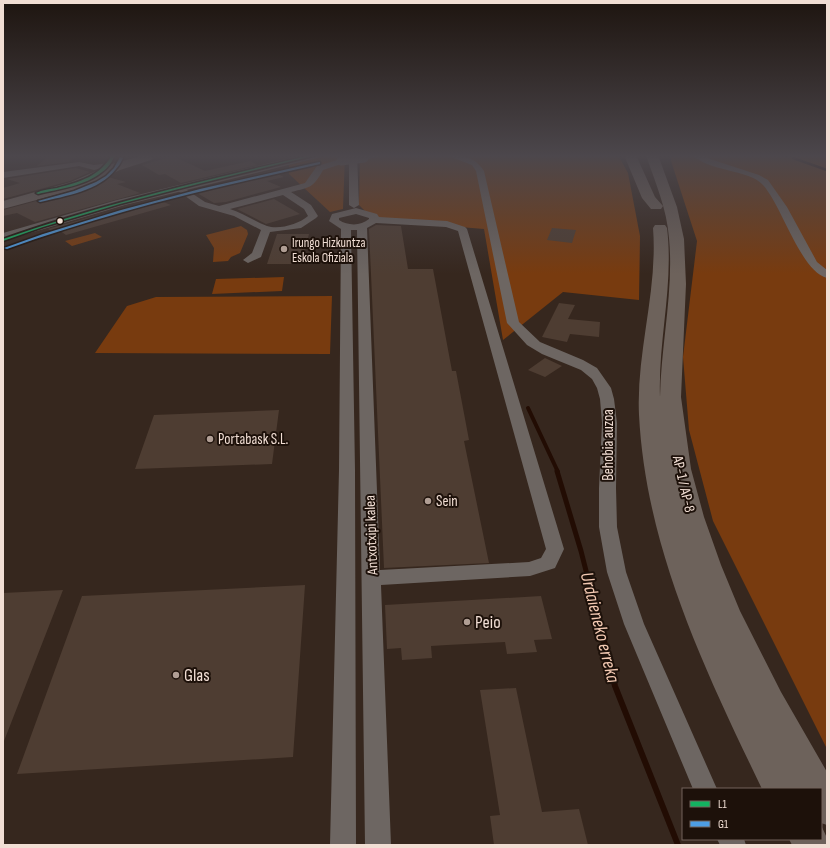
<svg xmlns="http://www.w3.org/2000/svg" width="830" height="848" font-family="'Sofia Sans Condensed',sans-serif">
<rect width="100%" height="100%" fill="#36271e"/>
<path fill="#783b0f" d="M328 155 345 156 343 209 330 212 289 174V165Z
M360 155H618L628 173 640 236 639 300 563 292 503 340 484 229 374 220 359 205Z
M672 155H827V749L713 521 689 430 683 357 697 241 671 161Z
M241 226 247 230 248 234 240 253 231 257 228 261 213 262 214 248 206 235Z
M95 233 102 237 72 246 65 241Z
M284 277 282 291 212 294 216 279Z
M332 296 330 354 95 353 127 306 156 297Z"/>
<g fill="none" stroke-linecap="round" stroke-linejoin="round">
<path stroke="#220c03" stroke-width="2.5" d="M784 155 786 156
M793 158 827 170"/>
<path stroke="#220c03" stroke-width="4" d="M528 408 558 472"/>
<path stroke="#220c03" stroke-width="5" d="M557 471 581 551 603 638"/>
<path stroke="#220c03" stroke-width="6" d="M603 637 615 686 678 845"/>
</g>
<path fill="#4e3d32" d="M50 155H76L69 162 37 166Z
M173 156 205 171 250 161 257 165 181 183 165 174 159 175 142 165Z
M76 168 90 172 70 181 3 199V188L20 183 7 179Z
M271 171 284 177 267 181 281 187 226 202 214 203 192 190Z
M108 177 126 182 117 184 140 193 35 222 17 213 3 216V210L81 189Z
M156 199 171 205 66 235 59 230 54 232 48 229Z
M274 199 300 214 266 224 237 209Z
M376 225 401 226 408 269H433L452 371H456L469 440 464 441 489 563 384 568 369 229Z
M552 228 576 230 572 243 547 240Z
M277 234H309L302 264H267Z
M559 303 575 305 568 319 600 322 599 337 570 334 567 342 542 337Z
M545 358 562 366 545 377 528 370Z
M279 410 272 464 135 469 154 415Z
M305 585 293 757 17 774 82 596Z
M63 590 4 741H3V593Z
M541 596 552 639 534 640 537 652 507 654 505 642 447 645 431 646 432 658 402 660 401 648 387 649 385 605Z
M516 688 542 812 579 809 588 845H494L490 816 500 815 480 690Z"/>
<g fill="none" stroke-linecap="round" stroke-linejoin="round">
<path fill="#6d6662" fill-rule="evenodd" d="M349 155H357L359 205 354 208 349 205Z
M384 155 364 160 360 158 366 155Z
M446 155C463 155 475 157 484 171L519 322 540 342 583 360 597 368 611 388 614 399 617 423 616 488 617 527 626 572 644 624 717 789H693L624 624 607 572 599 527V488L602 423 600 399 597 388 592 379 581 370 542 354 527 345 507 323 476 171 472 165Z
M693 155H703L710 159 759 175 768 180 787 207 817 262 827 270V278C801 272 782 206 763 185 749 169 709 172 693 155Z
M341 159H344V163L323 170C313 188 311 187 291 192L311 205 318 216 316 218 301 228 270 232 261 257 248 263 243 260 252 253 261 230 234 216 199 206 174 188 178 185 181 186 205 202 219 206 305 183 317 166ZM283 195 304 209 308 216C299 224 279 230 267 226 254 221 243 213 230 209Z
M79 162 94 165 109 163 113 165 94 170 79 166 3 178V172Z
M356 208 377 214 379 217 447 221 465 227 467 229 564 549 555 568 530 576 381 585 391 845H365L357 230H351L355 470 356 845H330L339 470 341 229 329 221 332 214ZM356 214 369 218V219C361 226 348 226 339 220V218ZM376 223 446 227 458 231 546 549 541 558 529 562 380 570 367 228Z
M717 839H744L746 845H720Z"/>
<path fill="#6d6662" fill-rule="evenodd" d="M303 155H322L321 157 125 205 3 241V233L117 200Z"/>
<path fill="#71665f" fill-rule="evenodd" d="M144 155 151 156 153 158 151 160 120 170 81 188 3 209V201L71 182 112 164Z"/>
<path fill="#6d625b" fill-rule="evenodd" d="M624 155H636L655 197 663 206 661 209H651L642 198Z
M646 155H658L677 207 684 239 686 284 681 397 691 469 704 517 721 565 740 611 781 692 827 772V825L821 823V789H762C705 670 646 549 639 415 636 352 658 291 653 228L655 225H665L667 228C674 285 658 340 660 397 661 344 674 290 669 238 667 209 655 182 646 155Z
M821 825 827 838V845H792L789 839H821Z"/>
<path stroke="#6d6662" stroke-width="9" d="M341 161 364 158"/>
<defs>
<path id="bus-1" d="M112 155H115C112 162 108 168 102 172 85 186 59 189 38 194L36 193C42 190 50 189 57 188 80 182 100 176 112 155Z
M311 155H317L198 184 120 204 43 227 3 241V239C104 203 207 180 311 155Z"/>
<path id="bus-2" d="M120 157 123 158C121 162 119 166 116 169 99 191 66 196 40 202L38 201 74 191 96 182 106 176 114 168Z
M319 162H320V164C254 179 188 193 123 212 84 223 46 235 7 249L4 248 43 234 121 210 200 189Z"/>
</defs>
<use href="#bus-1" stroke="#1d110a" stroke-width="3"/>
<use href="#bus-2" stroke="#1d110a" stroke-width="3"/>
<use href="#bus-1" fill="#13b361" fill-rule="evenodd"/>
<use href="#bus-2" fill="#4d9ee5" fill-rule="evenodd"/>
</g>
<linearGradient id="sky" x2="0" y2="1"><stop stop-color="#1e1510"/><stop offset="0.57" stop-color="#4c474c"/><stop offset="1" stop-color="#4c474c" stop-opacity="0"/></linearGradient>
<rect width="830" height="274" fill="url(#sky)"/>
<circle fill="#f1ded4" stroke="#1d110a" stroke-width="1.5" cx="60" cy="221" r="3.5"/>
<g fill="#b09e94" stroke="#1d110a" stroke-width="1.5">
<circle cx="284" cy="249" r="4"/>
<circle cx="210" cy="439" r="4"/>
<circle cx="428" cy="501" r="4"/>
<circle cx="467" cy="622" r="4"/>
<circle cx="176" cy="675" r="4"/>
</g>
<g text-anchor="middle" stroke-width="4" stroke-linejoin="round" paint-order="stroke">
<g font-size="13" fill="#f1ded4" stroke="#1d110a" text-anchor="start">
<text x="292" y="247">Irungo Hizkuntza<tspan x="292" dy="15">Eskola Ofiziala</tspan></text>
</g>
<g font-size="15" fill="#f1ded4" stroke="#1d110a" text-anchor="start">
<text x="218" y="444">Portabask S.L.</text>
<text x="436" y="506">Sein</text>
</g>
<g font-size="15" fill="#f1ded4" stroke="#1d110a">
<text transform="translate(608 445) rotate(-90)" y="5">Behobia auzoa</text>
<text transform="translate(684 484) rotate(77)" y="5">AP-1 / AP-8</text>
<text transform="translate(371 535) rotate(-92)" y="5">Antxotxipi kalea</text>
</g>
<g font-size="18" fill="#f1ded4" stroke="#1d110a" text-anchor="start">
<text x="475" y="628">Peio</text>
<text x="184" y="681">Glas</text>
</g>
<g font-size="19" font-style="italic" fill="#f3c9b2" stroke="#1d110a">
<text transform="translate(601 627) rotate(76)" y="7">Urdaieneko erreka</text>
</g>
</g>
<rect width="830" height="848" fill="none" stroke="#f1ded4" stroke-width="8"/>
<rect x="682" y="788" width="140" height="52" fill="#1d110a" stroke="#72635b"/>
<rect x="690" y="801" width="20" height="6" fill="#13b361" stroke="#72635b"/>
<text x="718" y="808" font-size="12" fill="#f1ded4">L1</text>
<rect x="690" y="821" width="20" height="6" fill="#4d9ee5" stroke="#72635b"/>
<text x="718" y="828" font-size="12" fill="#f1ded4">G1</text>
</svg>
